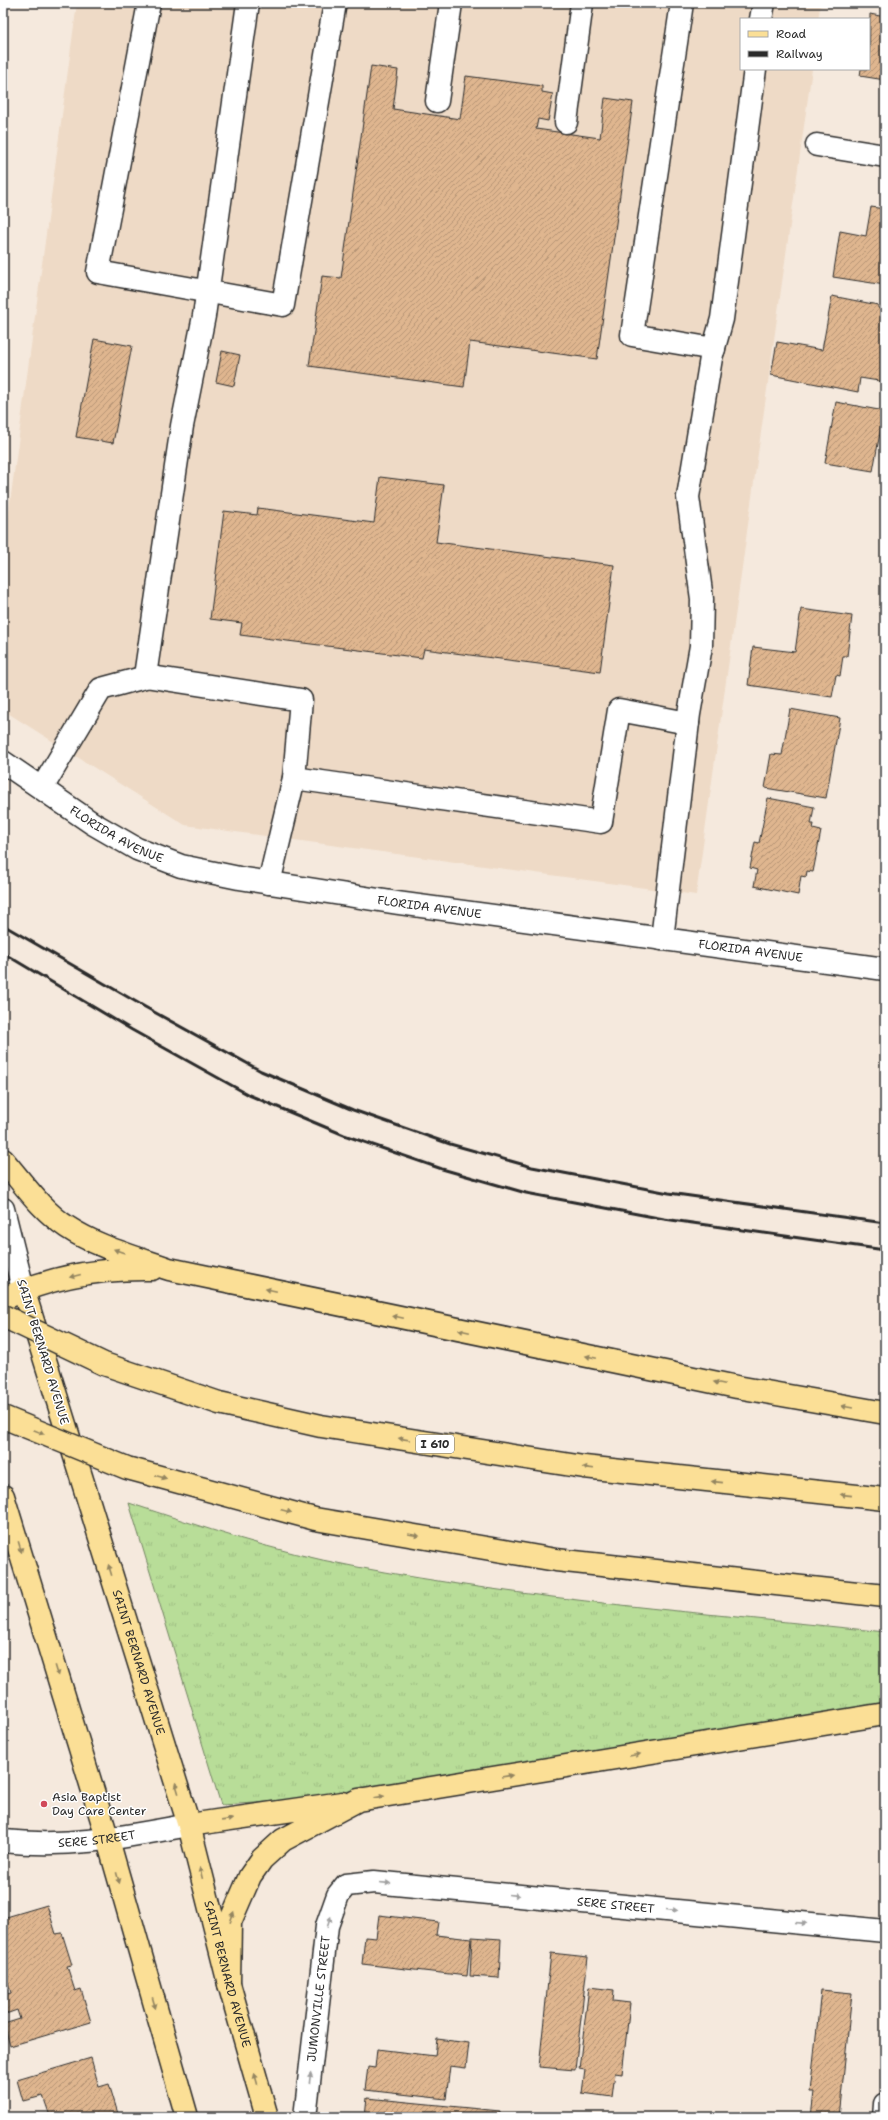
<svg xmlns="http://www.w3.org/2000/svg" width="888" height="2120" font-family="'Shantell Sans',sans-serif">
<defs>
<pattern id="grass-tufts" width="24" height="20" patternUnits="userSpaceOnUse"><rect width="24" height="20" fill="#b8dd98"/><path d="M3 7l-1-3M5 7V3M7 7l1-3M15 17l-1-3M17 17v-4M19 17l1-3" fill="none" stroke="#9ebe83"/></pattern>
<pattern id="building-hatch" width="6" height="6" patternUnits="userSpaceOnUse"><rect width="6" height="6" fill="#dfb68f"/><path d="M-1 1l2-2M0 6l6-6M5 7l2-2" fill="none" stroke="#b59475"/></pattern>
</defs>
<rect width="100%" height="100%" fill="#f5e9dd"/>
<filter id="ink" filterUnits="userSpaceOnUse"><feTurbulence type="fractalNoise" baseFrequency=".025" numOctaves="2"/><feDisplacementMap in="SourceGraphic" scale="8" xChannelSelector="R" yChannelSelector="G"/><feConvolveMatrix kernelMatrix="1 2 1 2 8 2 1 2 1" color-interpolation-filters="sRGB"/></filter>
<g filter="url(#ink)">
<path fill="#eedac6" d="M77 3H821L818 19H741V69H812L696 895 185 825 3 710V555Z"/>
<path fill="url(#grass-tufts)" stroke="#728462" d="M129 1503C202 1527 276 1552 352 1566 528 1600 707 1613 885 1632V1704L288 1801 221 1805Z"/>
<path fill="url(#building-hatch)" stroke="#2b2b2b" d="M870 14 885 17V80L860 76 861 69H869Z
M371 66 398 70 393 109 460 119 466 76 542 86V92L553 94 548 121 538 119 536 129 600 138 605 98 633 102 597 359 470 342 464 387 309 366 322 276 341 278Z
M871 207 885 209V285L833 277 840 231 866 236Z
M832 296 878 305V308L885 310V382L860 378 858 392 771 375 777 342 822 350Z
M94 339 132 346 113 443 76 437Z
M222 351 240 355 234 386 216 382Z
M836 402 884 411 873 471 825 463Z
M380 477 444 485 436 542 614 565 600 672 424 649 422 658 240 635 242 623 210 619 224 511 257 515 258 508 374 523Z
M801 609 852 616 847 656H843L840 676 836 675 832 697 748 685 753 647 795 652Z
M790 709 840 718 826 798 765 788 771 754 782 755Z
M768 798 814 807 811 824H814L813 829 821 831 813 872 807 871 806 877 801 876 798 895 754 886 757 870 750 868 755 842 759 843Z
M47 1905 56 1934 62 1933 72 1965 67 1966 75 1991 81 1989 91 2022 10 2046 4 2024 20 2019 17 2010 3 2015V1995L11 1993 8 1982 3 1984V1965L5 1964 3 1918Z
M379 1915 438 1922 436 1935 471 1939 467 1976 362 1964 365 1937 376 1938Z
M472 1937 501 1939 499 1978 470 1976Z
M551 1953 588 1957 575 2070 539 2067Z
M589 1987 614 1990 613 2001 630 2003 622 2074 615 2073 612 2097 582 2093 585 2070 579 2069Z
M821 1990 852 1993 839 2117H811L814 2092H810Z
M437 2039 469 2043 466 2068 450 2066 446 2099 365 2090 368 2067 375 2068 377 2049 435 2056Z
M91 2058 99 2087 109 2084 119 2117H46L50 2116 43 2096 23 2101 17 2080Z
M367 2098 500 2111V2117H365Z"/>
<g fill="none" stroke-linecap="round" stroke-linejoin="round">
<defs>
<g id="minor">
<path d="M149 3 98 272 283 305 335 3"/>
<path d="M248 3 204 316 182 426 145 676 301 700 294 778 601 822 619 710 688 723"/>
<path d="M682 3 632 335 714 349"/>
<path d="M761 19 764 3"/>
<path d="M437 101 451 3"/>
<path d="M566 122 582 3"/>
<path d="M817 145 885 156"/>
<path id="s1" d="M3 762 92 823 137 849 181 866 239 878 398 903 885 969"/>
<path d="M42 788 101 689 149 676"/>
<path d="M269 883 294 778"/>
<path d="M662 939 689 714 701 646 702 599 688 497 711 358 722 319 755 69"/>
<path d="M3 1209 23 1289"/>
<path id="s2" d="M3 1841C71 1848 123 1837 189 1825"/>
<path id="s3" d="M305 2117 327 1926 338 1895 346 1885 374 1882 885 1931"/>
<path d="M884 2117 885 2104"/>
</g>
<g id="major">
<path id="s4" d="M23 1289 189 1825 229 1984 267 2117"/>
<path d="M3 1496 108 1840 187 2117"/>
</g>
<path id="highway" d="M3 1160C23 1183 41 1210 67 1227 97 1247 135 1257 169 1269L737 1387 885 1413
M3 1299C49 1277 101 1268 152 1269
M189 1825 342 1803
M229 1984 230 1922 250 1876 262 1859 283 1840 358 1800 885 1714"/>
</defs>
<use href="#minor" stroke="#2b2b2b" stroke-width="25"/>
<use href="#major" stroke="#2b2b2b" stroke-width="25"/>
<use href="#highway" stroke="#2b2b2b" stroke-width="25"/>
<use href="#minor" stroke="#fff" stroke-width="22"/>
<use href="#major" stroke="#fbdf96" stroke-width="22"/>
<use href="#highway" stroke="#fbdf96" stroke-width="22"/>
<path stroke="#2b2b2b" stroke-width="3" d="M3 925 145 1007 261 1071 353 1110 450 1144 532 1167 669 1193 885 1223
M3 953 132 1030 249 1095 344 1135 442 1169 526 1193 664 1219 885 1250"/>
<defs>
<path id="highway-bridge" d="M3 1316 104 1364 219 1403 321 1426 584 1467 885 1499
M3 1417 127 1468 315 1519 556 1560 885 1596"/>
</defs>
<use href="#highway-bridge" stroke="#2b2b2b" stroke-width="25" stroke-linecap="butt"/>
<use href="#highway-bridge" stroke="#fbdf96" stroke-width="22"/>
</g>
<defs><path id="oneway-solid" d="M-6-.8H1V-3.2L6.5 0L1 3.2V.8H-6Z"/></defs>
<g fill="#938560">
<use href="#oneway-solid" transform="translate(119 1251) rotate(-160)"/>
<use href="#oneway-solid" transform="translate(75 1276) rotate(166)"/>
<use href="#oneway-solid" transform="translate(271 1290) rotate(-168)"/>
<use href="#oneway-solid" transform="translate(398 1317) rotate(-168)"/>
<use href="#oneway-solid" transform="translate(464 1331) rotate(-168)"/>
<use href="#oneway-solid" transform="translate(591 1357) rotate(-168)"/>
<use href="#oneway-solid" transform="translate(719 1383) rotate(-168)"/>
<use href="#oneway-solid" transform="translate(847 1407) rotate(-170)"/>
<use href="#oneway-solid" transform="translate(39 1432) rotate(22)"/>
<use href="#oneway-solid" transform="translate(404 1439) rotate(-171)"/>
<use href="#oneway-solid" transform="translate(588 1468) rotate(-173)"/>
<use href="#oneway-solid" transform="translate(161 1477) rotate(15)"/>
<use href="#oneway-solid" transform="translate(717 1482) rotate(-174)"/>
<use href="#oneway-solid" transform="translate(846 1495) rotate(-174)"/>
<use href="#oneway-solid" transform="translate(286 1511) rotate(15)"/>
<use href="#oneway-solid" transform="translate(414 1535) rotate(10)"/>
<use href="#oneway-solid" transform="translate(20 1547) rotate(73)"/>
<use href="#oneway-solid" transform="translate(110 1570) rotate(-107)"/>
<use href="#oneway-solid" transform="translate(57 1671) rotate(73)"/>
<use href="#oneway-solid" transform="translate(635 1755) rotate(-10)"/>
<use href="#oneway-solid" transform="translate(507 1776) rotate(-9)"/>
<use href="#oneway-solid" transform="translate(177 1788) rotate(-107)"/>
<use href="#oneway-solid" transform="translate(379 1797) rotate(-9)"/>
<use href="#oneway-solid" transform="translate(227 1820) rotate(-8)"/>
<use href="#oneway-solid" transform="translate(201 1873) rotate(-104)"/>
<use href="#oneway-solid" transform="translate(118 1878) rotate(74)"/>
<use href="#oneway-solid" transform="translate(232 1917) rotate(-71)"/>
<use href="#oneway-solid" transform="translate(154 2003) rotate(74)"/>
<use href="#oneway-solid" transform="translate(256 2079) rotate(-106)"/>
</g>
<g fill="#a0a0a0">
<use href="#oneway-solid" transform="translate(385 1883) rotate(5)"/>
<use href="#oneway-solid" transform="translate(514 1895) rotate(5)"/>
<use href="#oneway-solid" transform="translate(672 1910) rotate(5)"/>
<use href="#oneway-solid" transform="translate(329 1922) rotate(-71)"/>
<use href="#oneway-solid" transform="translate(801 1923) rotate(5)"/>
<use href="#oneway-solid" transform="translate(310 2078) rotate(-83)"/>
</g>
</g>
<circle fill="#d1495b" stroke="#fff" stroke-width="1.5" cx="44" cy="1804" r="4"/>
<g text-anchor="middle" stroke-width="3" stroke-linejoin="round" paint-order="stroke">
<rect fill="#fff" stroke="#6b6b6b" stroke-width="1" x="416" y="1435" width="38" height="18" rx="3"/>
<g font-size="11" font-weight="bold" fill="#2b2b2b">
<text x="435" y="1448">I 610</text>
</g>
<g font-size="12" fill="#2b2b2b" stroke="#fff">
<text dy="4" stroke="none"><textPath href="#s1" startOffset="135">FLORIDA AVENUE</textPath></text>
<text dy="4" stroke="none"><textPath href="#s1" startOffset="459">FLORIDA AVENUE</textPath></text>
<text dy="4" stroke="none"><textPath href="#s1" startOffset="783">FLORIDA AVENUE</textPath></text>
<text transform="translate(43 1352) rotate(73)" y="4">SAINT BERNARD AVENUE</text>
<text dy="4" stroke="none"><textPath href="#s4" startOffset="391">SAINT BERNARD AVENUE</textPath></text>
<text dy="4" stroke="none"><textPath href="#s2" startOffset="94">SERE STREET</textPath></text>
<text dy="4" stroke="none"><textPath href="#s3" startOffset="509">SERE STREET</textPath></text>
<text dy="4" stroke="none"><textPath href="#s4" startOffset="715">SAINT BERNARD AVENUE</textPath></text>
<text dy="4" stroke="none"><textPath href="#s3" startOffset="119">JUMONVILLE STREET</textPath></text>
</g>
<g font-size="12" fill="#2b2b2b" stroke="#fff" text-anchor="start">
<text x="52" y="1801">Asia Baptist<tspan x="52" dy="14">Day Care Center</tspan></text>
</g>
</g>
<rect width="888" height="2120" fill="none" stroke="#fff" stroke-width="16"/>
<rect x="8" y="8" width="872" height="2104" fill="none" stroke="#2b2b2b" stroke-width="1.5" filter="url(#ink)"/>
<rect x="740" y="18" width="130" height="52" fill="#ffffff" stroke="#aaaaaa"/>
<rect x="748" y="31" width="20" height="6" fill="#fbdf96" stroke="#aaaaaa"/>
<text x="776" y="38" font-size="12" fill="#2b2b2b">Road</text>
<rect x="748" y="51" width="20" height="6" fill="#2b2b2b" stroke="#aaaaaa"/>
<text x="776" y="58" font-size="12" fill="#2b2b2b">Railway</text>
</svg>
